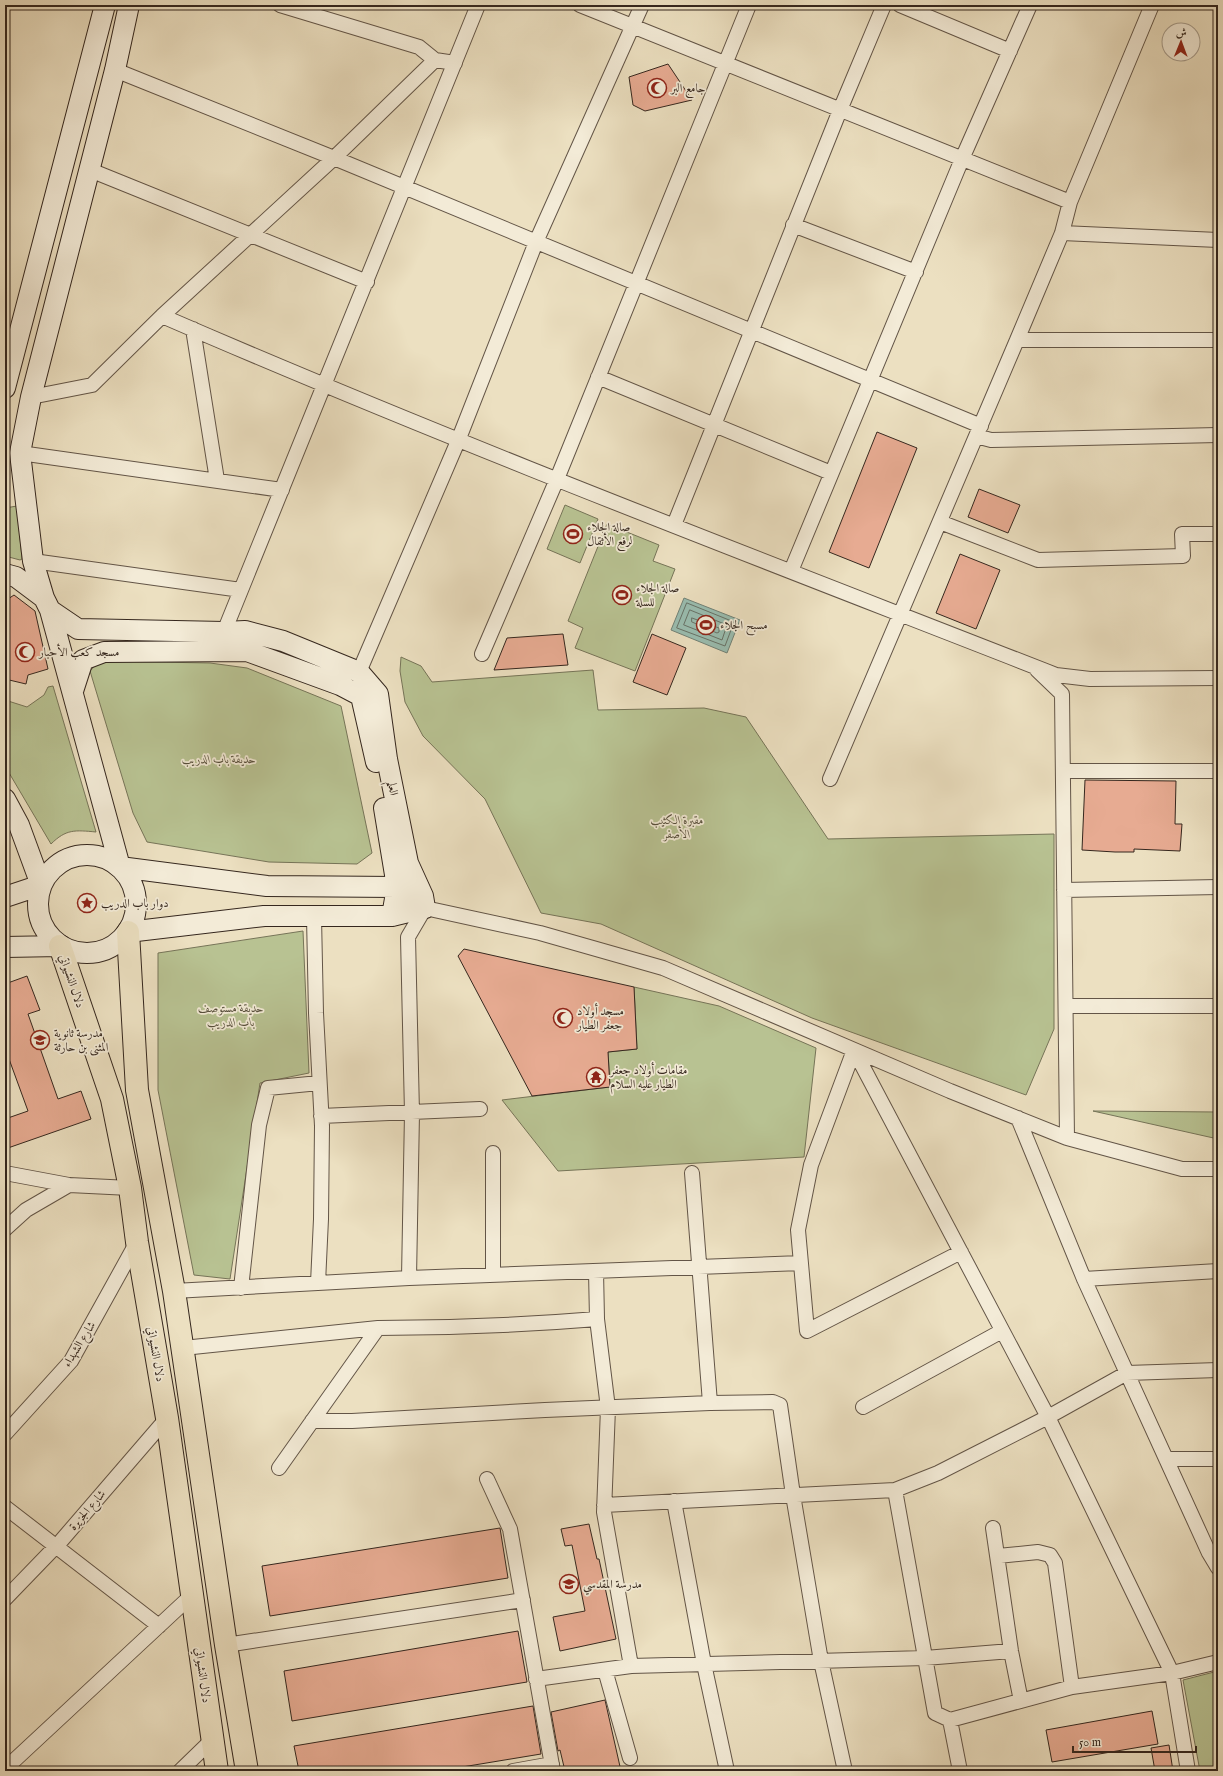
<svg xmlns="http://www.w3.org/2000/svg" width="1223" height="1776" font-family="'IM FELL English',Amiri,serif">
<rect width="100%" height="100%" fill="#ece0c1"/>
<filter id="stains"><feTurbulence type="fractalNoise" baseFrequency=".005" numOctaves="4"/><feColorMatrix values="0 0 0 0 .2 0 0 0 0 .09 0 0 0 0 .02 0 0 0 .5 -.17"/></filter>
<radialGradient id="worn" r=".72"><stop offset=".6" stop-color="#630" stop-opacity="0"/><stop offset="1" stop-color="#630" stop-opacity=".3"/></radialGradient>
<path fill="#b8c292" stroke="#767458" d="M565 505 598 519 580 563 547 549Z
M17 506 22 559 20 560 5 556V508Z
M607 524 659 545 653 561 675 569 635 671 575 648 583 628 568 621Z
M401 657 421 666 432 682 593 670 598 710 704 708 746 717 828 839 1054 834V1029L1026 1095 812 1018 601 924 541 913 485 799 423 736 405 702 400 671Z
M99 661 210 663 247 668 341 706 372 853 357 864 269 862 147 842 133 813 90 671Z
M53 686 96 832C75 830 66 829 51 844L5 766V700L27 707 44 695 48 687Z
M303 931 309 1073 260 1083 230 1279 194 1275 158 1090V953Z
M634 987 719 1006 816 1048 804 1157 558 1171 502 1100 610 1087 608 1052 637 1049Z
M1093 1111 1218 1112V1139Z
M1218 1671V1771H1200L1183 1680Z"/>
<path fill="#99bdb0" stroke="#718176" d="M684 598 740 620 727 653 671 630Z"/>
<g fill="none" stroke-linecap="round" stroke-linejoin="round">
<path stroke="#677267" stroke-width="1" d="M687 603 734 622 725 646 677 628Z
M690 610 727 625 722 640 684 625Z
M692 618 719 628V632L717 633 692 622Z"/>
</g>
<path fill="#e7ab92" stroke="#35271e" d="M668 64 692 100 645 111 633 105 629 77Z
M877 432 917 448 869 568 829 552Z
M979 489 1020 505 1008 533 968 517Z
M960 554 1000 570 976 629 936 613Z
M14 595 35 611 48 669 28 675 26 684 5 679V601Z
M563 634 568 665 494 670 507 638Z
M652 634 686 648 667 695 633 682Z
M1085 780 1176 781 1175 824H1182L1180 851 1134 849V852H1115L1082 850Z
M464 949 634 987 637 1049 608 1052 610 1087 532 1096 458 956Z
M27 976 40 1010 28 1014 58 1099 81 1091 91 1119 5 1149V1119L28 1111 5 1048V984Z
M589 1524 597 1559H599L616 1639 560 1651 553 1617 585 1611 572 1545 565 1546 561 1529Z
M500 1528 508 1578 270 1616 262 1566Z
M518 1631 527 1682 292 1721 284 1671Z
M605 1700 621 1771H565L560 1750 558 1751 551 1712Z
M533 1706 541 1754 438 1771H299L294 1746Z
M1152 1711 1158 1744 1052 1762 1046 1730Z
M1169 1745 1173 1771H1155L1151 1748Z"/>
<g fill="none" stroke-linecap="round" stroke-linejoin="round">
<defs>
<path id="street" d="M280 5 419 47 435 60
M580 5 1070 202
M900 5 1010 51
M115 70 334 158 981 426
M90 170 367 282
M793 225 916 272
M1062 233 1218 240
M162 316C457 444 757 558 1056 675L1090 679 1218 678
M193 329 217 480
M1017 340H1218
M598 377 831 473
M31 397 92 385 162 316 334 158 435 60 455 63
M976 436 991 440 1218 435
M20 453 282 490
M940 522 1038 560 1183 556 1182 534H1218
M674 525 840 110 884 5
M33 561 241 590
M791 571 962 159 1030 5
M224 632 478 5
M482 654 557 479 749 5
M1037 670 1062 694 1067 1138
M359 672 458 441 536 242 642 5
M1063 771H1218
M830 779 1017 340 1062 233 1070 202 1152 5
M1064 890 1218 887
M314 917 316 1013 322 1126 321 1219 318 1283
M1066 1006H1218
M854 1050 1048 1417 1172 1673 1188 1771
M854 1050 811 1165 798 1230 807 1331 961 1252
M321 1116 480 1109
M1018 1118 1084 1279 1209 1553 1218 1568
M493 1153V1275
M5 1173 69 1185 130 1188
M692 1173 710 1403
M5 1229 26 1210 69 1185
M596 1271 597 1319 608 1408 604 1512 631 1666
M409 1278 412 1113 408 937 425 908 540 933 663 968 950 1091 1067 1138 1182 1169H1218
M1084 1279 1218 1271
M241 1288 259 1125 268 1088 319 1083
M174 1291 409 1278 801 1263
M378 1328C451 1328 524 1325 597 1319
M183 1348 378 1328 279 1468
M863 1407 1002 1331
M312 1421H352L545 1410 710 1403 773 1402 780 1405 793 1495 821 1661 845 1771
M5 1434 71 1361 137 1242
M1166 1459H1218
M487 1479 510 1529 553 1771
M895 1490 935 1713 950 1720 1072 1687 1172 1673 1218 1662
M674 1501 704 1664 727 1771
M604 1505 895 1490 938 1473 1048 1417 1127 1373 1218 1370
M5 1507 159 1626
M993 1528 1011 1651 1021 1701
M998 1556 1038 1552 1050 1555 1055 1563 1072 1687
M5 1599 61 1541 167 1418
M226 1645 523 1600
M605 1670 630 1758
M536 1679 631 1666 925 1658 1011 1651
M950 1720 960 1771
M5 1769 191 1596
M180 1771 212 1740
M513 1771 552 1764"/>
<path id="secondary" d="M129 5 115 70 31 397 20 453 33 561 44 598 50 610 120 867 267 886 397 887 425 908
M5 388 105 5
M5 574 16 577 44 598
M50 610 78 629 224 632 245 631 283 641 359 672 378 694 387 759 408 863 423 896 425 908
M73 691 83 660 104 652 247 651 340 685 361 696 376 762
M5 799 19 825 41 885 5 897
M384 808 397 887 392 916
M38 904a49 49 0 1 1 98 0a49 49 0 1 1-98 0Z
M128 932 264 916H392L425 908
M5 947 60 946"/>
<path id="primary" d="M128 932 137 1090 174 1291 226 1645 247 1771
M60 946 112 1099 130 1188 137 1242 167 1418 217 1771"/>
</defs>
<use href="#street" stroke="#635547" stroke-width="16"/>
<use href="#secondary" stroke="#35271e" stroke-width="22"/>
<use href="#primary" stroke="#35271e" stroke-width="24"/>
<use href="#street" stroke="#f3ebd7" stroke-width="14"/>
<use href="#secondary" stroke="#f3ebd7" stroke-width="20"/>
<use href="#primary" stroke="#ece0c1" stroke-width="22"/>
</g>
<defs>
<symbol id="mosque-ring" viewBox="-11 -11 22 22"><circle r="9.5" fill="#f3ebd7" stroke="#8f2418" stroke-width="1.5"/><path d="M3.5-4.9A6 6 0 1 0 3.5 4.9A5 5 0 1 1 3.5-4.9Z" fill="#8f2418"/></symbol>
<symbol id="stadium-ring" viewBox="-11 -11 22 22"><circle r="9.5" fill="#f3ebd7" stroke="#8f2418" stroke-width="1.5"/><path d="M0-5a6.5 5 0 1 0 0 10a6.5 5 0 1 0 0-10ZM-3.5-1.8h7v3.6h-7Z" fill="#8f2418"/></symbol>
<symbol id="sight-ring" viewBox="-11 -11 22 22"><circle r="9.5" fill="#f3ebd7" stroke="#8f2418" stroke-width="1.5"/><path d="M0-6L1.8-2.2L6-1.7L2.9 1.2L3.7 5.4L0 3.3L-3.7 5.4L-2.9 1.2L-6-1.7L-1.8-2.2Z" fill="#8f2418"/></symbol>
<symbol id="school-ring" viewBox="-11 -11 22 22"><circle r="9.5" fill="#f3ebd7" stroke="#8f2418" stroke-width="1.5"/><path d="M0-5L7-2L0 1L-7-2ZM-4 1L0 2.5L4 1V4Q0 6-4 4Z" fill="#8f2418"/></symbol>
<symbol id="temple-ring" viewBox="-11 -11 22 22"><circle r="9.5" fill="#f3ebd7" stroke="#8f2418" stroke-width="1.5"/><path d="M0-6L5-2H3V0L6.5 2.5H4V6H1.5V3h-3V6H-4V2.5H-6.5L-3 0V-2H-5Z" fill="#8f2418"/></symbol>
</defs>
<g fill-rule="evenodd">
<use href="#mosque-ring" x="646" y="77" width="22" height="22"/>
<use href="#stadium-ring" x="562" y="523" width="22" height="22"/>
<use href="#stadium-ring" x="611" y="584" width="22" height="22"/>
<use href="#stadium-ring" x="695" y="614" width="22" height="22"/>
<use href="#mosque-ring" x="14" y="641" width="22" height="22"/>
<use href="#sight-ring" x="76" y="892" width="22" height="22"/>
<use href="#mosque-ring" x="552" y="1007" width="22" height="22"/>
<use href="#school-ring" x="29" y="1029" width="22" height="22"/>
<use href="#temple-ring" x="585" y="1066" width="22" height="22"/>
<use href="#school-ring" x="558" y="1573" width="22" height="22"/>
</g>
<g text-anchor="middle" stroke-width="3.5" stroke-linejoin="round" paint-order="stroke">
<g font-size="12" fill="#35271e" stroke="#f3ebd7" text-anchor="start">
<text x="671" y="92">جامع البر</text>
<text x="587" y="531">صالة الجلاء<tspan x="587" dy="14">لرفع الأثقال</tspan></text>
<text x="636" y="592">صالة الجلاء<tspan x="636" dy="14">للسلة</tspan></text>
<text x="720" y="629">مسبح الجلاء</text>
<text x="39" y="656">مسجد كعب الأحبار</text>
<text x="101" y="907">دوار باب الدريب</text>
<text x="577" y="1015">مسجد أولاد<tspan x="577" dy="14">جعفر الطيار</tspan></text>
<text x="54" y="1037">مدرسة ثانوية<tspan x="54" dy="14">المثنى بن حارثة</tspan></text>
<text x="610" y="1074">مقامات أولاد جعفر<tspan x="610" dy="14">الطيار عليه السلام</tspan></text>
<text x="583" y="1588">مدرسة المقدسي</text>
</g>
<g font-size="12" font-style="italic" fill="#564e3b" stroke="#f3ebd7">
<text x="219" y="763">حديقة باب الدريب</text>
<text x="677" y="824">مقبرة الكثيب<tspan x="677" dy="14">الأصفر</tspan></text>
<text x="231" y="1012">حديقة مستوصف<tspan x="231" dy="14">باب الدريب</tspan></text>
</g>
<g font-size="12" fill="#35271e" stroke="#f3ebd7">
<text transform="translate(393 788) rotate(79)" y="4">العلم</text>
<text transform="translate(72 981) rotate(71)" y="4">دلال النشيواتي</text>
<text transform="translate(79 1344) rotate(-58)" y="4">شارع الشهداء</text>
<text transform="translate(156 1354) rotate(80)" y="4">دلال النشيواتي</text>
<text transform="translate(87 1510) rotate(-49)" y="4">شارع الجزيرة</text>
<text transform="translate(203 1675) rotate(82)" y="4">دلال النشيواتي</text>
</g>
</g>
<rect width="1223" height="1776" fill="none" stroke="#ece0c1" stroke-width="20"/>
<rect x="6" y="6" width="1211" height="1764" fill="none" stroke="#35271e" stroke-width="2"/>
<rect x="10" y="10" width="1203" height="1756" fill="none" stroke="#35271e"/>
<g transform="translate(1181 42) rotate(1)"><circle r="19" fill="#f3ebd7" stroke="#a79d8d"/>
<path d="M0-3L7 15L0 10L-7 15Z" fill="#8f2418"/>
<text y="-6" font-size="11" font-weight="bold" text-anchor="middle" fill="#35271e">ش</text>
</g>
<path d="M1073 1746v6h123v-6" fill="none" stroke="#35271e" stroke-width="2"/>
<text x="1079" y="1746" font-size="12" fill="#35271e" stroke="#f3ebd7" stroke-width="3" paint-order="stroke">50 m</text>
<rect width="100%" height="100%" filter="url(#stains)"/>
<rect width="100%" height="100%" fill="url(#worn)"/>
</svg>
